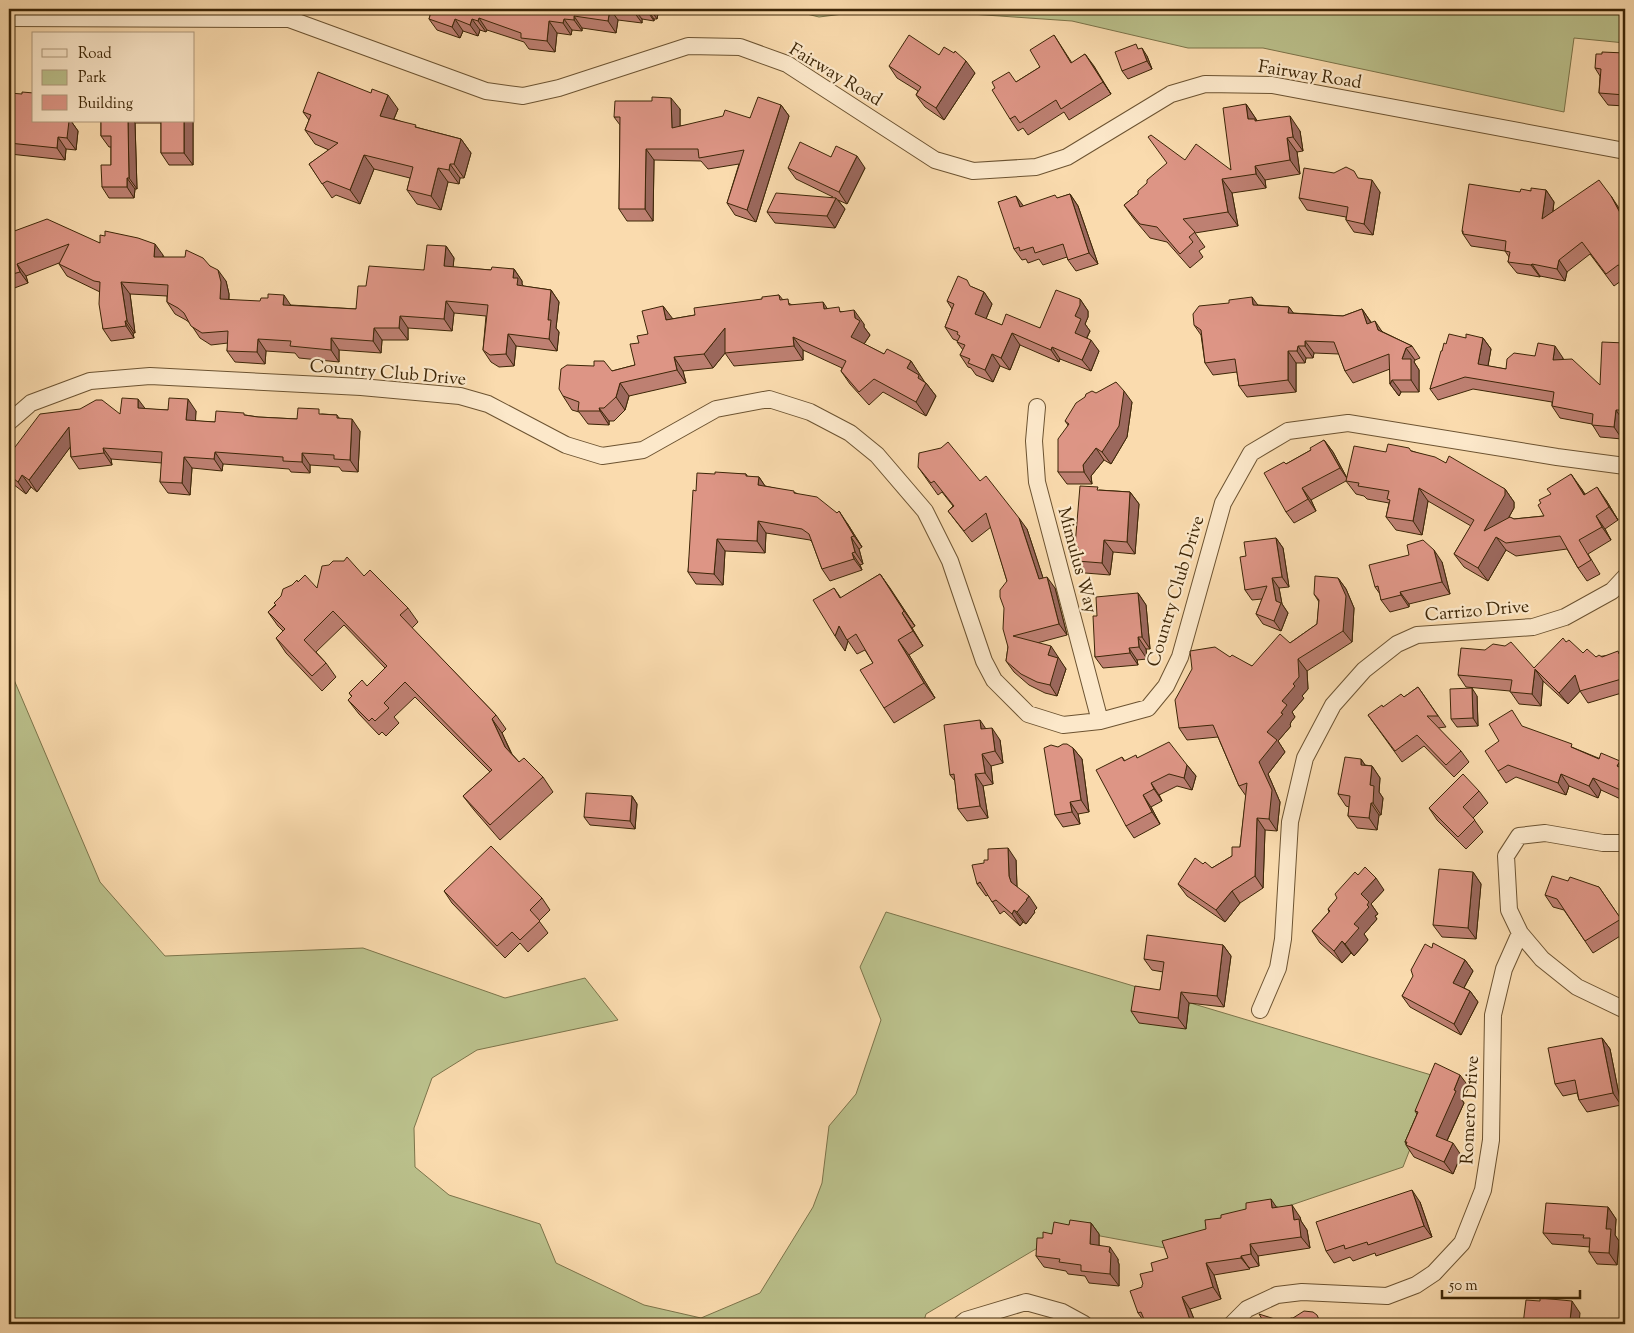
<svg xmlns="http://www.w3.org/2000/svg" width="1634" height="1333" font-family="'Sorts Mill Goudy',serif">
<rect width="100%" height="100%" fill="#fadbae"/>
<filter id="stains"><feTurbulence type="fractalNoise" baseFrequency=".004" numOctaves="4"/><feColorMatrix values="0 0 0 0 .2 0 0 0 0 .09 0 0 0 0 .02 0 0 0 .5 -.17"/></filter>
<radialGradient id="worn" r=".72"><stop offset=".6" stop-color="#630" stop-opacity="0"/><stop offset="1" stop-color="#630" stop-opacity=".3"/></radialGradient>
<path fill="#bbc18c" stroke="#7c744a" d="M786 9H883L819 17Z
M898 9H1625V43L1574 38 1564 112 1263 48H1188L1072 21Z
M9 668 100 882 165 956 363 948 505 998 585 978 618 1020 477 1050 432 1078 414 1128 415 1167 449 1195 540 1224 556 1263 644 1305 701 1318 760 1293 813 1207 822 1183 829 1126 856 1094 881 1020 860 967 886 912 1438 1077 1403 1167 1165 1248 1068 1230 926 1314 923 1324H9Z"/>
<g fill="none" stroke-linecap="round" stroke-linejoin="round">
<defs>
<path id="street" d="M9 18 289 19 486 91 523 96 559 88 688 46 740 47 787 64 935 160 973 171 1036 167 1067 157 1171 94 1205 84 1272 85 1625 151
M1037 407 1034 441 1037 482 1100 721
M9 422 31 403 90 381 150 376 361 387 460 396 488 404 566 445 602 456 643 450 716 409 769 399 810 412 850 433 877 455 925 511 950 561 984 661 994 680 1028 714 1063 725 1100 721 1148 708 1166 686 1180 657 1223 503 1251 453 1288 431 1348 423 1557 457 1625 466
M1520 933 1542 959 1577 987 1625 1010
M1260 1010 1278 968 1283 939 1290 822 1305 758 1333 705 1364 670 1397 644 1417 635 1533 627 1565 617 1612 591 1625 577
M961 1324 966 1320 1026 1302 1062 1312 1084 1324
M1232 1324 1247 1309 1277 1295 1302 1292 1387 1296 1416 1285 1434 1273 1462 1243 1483 1190 1491 1140 1493 1015 1504 969 1520 933 1509 910 1506 856 1519 836 1545 833 1603 843H1625"/>
</defs>
<use href="#street" stroke="#6c5331" stroke-width="18"/>
<use href="#street" stroke="#fce8ca" stroke-width="16"/>
</g>
<path fill="#be8072" stroke="#3d2607" d="M432 9H659L657 19H654V21L642 19V23L618 20 616 33 582 28V31L572 30 571 35 557 33 555 52 529 49 524 42 487 30 486 32 480 30 478 36 463 31 460 38 437 30 429 19Z
M1054 35 1072 63 1085 54 1111 94 1069 120 1064 112 1028 135 1023 128 1018 131 1010 119 1016 82 1040 67Z
M1625 53V106L1608 105 1599 93 1600 76 1595 68Z
M939 55 975 73 944 120 925 107 916 95 918 91 897 78 889 66Z
M1147 56 1152 69 1128 79 1122 71Z
M9 93 34 121H71L78 131 76 150 66 149 65 160 10 154 9 152Z
M1246 104 1256 119 1257 121 1300 131 1303 151 1297 152 1300 174 1265 180 1266 188 1232 193 1238 226 1195 233 1205 247 1199 251 1203 257 1190 268 1167 242 1150 238 1134 219 1124 205 1138 194 1147 183 1167 164 1185 160 1231 170Z
M781 105 789 116 756 222 735 215 727 203 739 164 708 169 701 161 654 160 653 221H627L619 209 620 125 614 117 680 109V126L750 118Z
M398 109 394 119 419 128 461 139 471 153 464 178H460L459 184 448 182 441 210 417 204 407 190 410 178 374 169 360 204 336 195 332 198 309 164 329 150 315 144 305 130 309 120 303 112Z
M101 121H193V165H169L161 153V123H135L137 189H135L134 198H109L102 187 111 165V147H109L101 136Z
M831 157 865 168 847 204 838 200 845 209 835 228 775 223 767 212 833 197 796 179 788 168Z
M1546 190 1554 202 1553 211 1619 208 1625 219V278L1614 286 1590 254 1567 272 1565 281 1540 276V277L1517 273 1508 262 1509 257 1505 251 1471 246 1463 234 1462 231 1520 192 1531 191Z
M1380 192 1373 235 1354 232 1346 220V217L1307 210 1299 198Z
M1070 194 1078 206 1098 264 1076 271 1068 260 1067 257 1043 265 1039 259 1028 263 1026 259 1022 260 1014 249 1023 206 1058 198Z
M9 233 100 243 163 255V257L210 266 226 281 229 294V300L291 305 356 309 366 286 424 270 446 246 454 258 453 267 491 270 514 269 522 281V284L523 286 551 290 559 302 556 328 559 332 557 351 516 346 514 366 499 367 491 362 483 350 486 316 454 313 452 331 408 328V340H382L381 353 339 350V362L299 358 295 353 266 351 265 364 235 362 227 351 228 343 211 345 200 338 190 323 186 320 175 314 167 302V296L130 294 135 333H133L134 338 111 341 103 329 100 292 67 276 59 264V263L26 276 28 283 9 290Z
M972 287 984 292 992 304 986 319 1002 325 1040 328 1080 299 1088 311V317L1085 324 1090 331 1087 338 1099 351 1091 371 1060 359 1059 362 1020 345 1010 370 1000 366 993 382 976 375 971 368 968 367 960 355 963 350 957 342 958 341 953 339 945 327 952 309 947 301Z
M779 295 783 300 792 305 827 309 843 312 864 324V327L870 335 864 344 884 354 911 361 924 382 926 383 936 396 926 416 883 392 869 405 850 384 841 371 842 368 803 350V360L734 366 725 353 713 368 683 371 686 383 629 396 625 410 614 421H609V425L588 424 579 412 572 410 563 396 612 371 635 365 639 343 648 334 663 306 672 319 695 315Z
M1258 305 1289 307 1293 313 1343 316 1362 309 1371 322 1383 332 1412 346 1420 358 1415 360 1414 362 1419 370V392H1401L1399 396 1390 384V369L1353 383 1345 371 1339 354 1314 353 1313 358H1306L1305 363H1296V392L1247 397 1239 386 1237 372 1213 375 1205 363 1201 335 1194 325Z
M1466 338H1483L1491 349 1488 366 1506 369 1535 356 1563 358V360L1600 385 1625 343V422H1624L1622 439 1600 437 1592 424 1560 418 1552 406V402L1473 389 1438 400 1430 389 1442 351 1446 344Z
M1132 402 1127 437 1111 464 1104 460 1091 476 1092 484H1067L1058 472 1068 425 1065 421Z
M145 409 168 410 196 411 195 421 215 422 245 415 258 417 297 419 322 414 337 415 339 418 360 431 358 472 342 471 339 467 310 465V473L291 472 289 469 223 464 222 471 192 468 190 495 168 493 160 482 162 463 111 459 112 465 79 469 71 457 70 447 37 492 31 487 26 494 9 481V455L120 414Z
M1324 440 1333 452 1347 478 1386 452 1412 451 1446 463 1505 489 1514 502V508L1509 517 1514 519 1544 516 1581 488 1585 494 1606 500 1618 520 1605 529 1611 540 1588 554 1600 574 1587 581 1578 568 1567 549 1516 556 1506 550 1488 581 1464 567 1454 554 1471 526 1428 501 1422 535 1396 530 1386 517 1389 503 1367 499 1364 496 1356 494 1346 481 1311 500 1316 511 1294 523 1286 512V464L1311 450Z
M918 467 980 481 1027 529 1043 578 1055 588 1067 635 1037 643 1059 658H1058L1066 669 1057 696 1045 693 1029 685 1014 672 1006 661 1008 647 1007 581 991 527 972 542 948 511 953 506 942 492 938 495Z
M715 474H746L748 477H759L765 486 796 493 847 523 862 547 859 549 863 564 860 565 862 570 830 581 822 569 812 542 810 540 766 533 765 553 725 551 723 585 696 584 688 572 696 491Z
M1099 490 1130 492 1139 504 1135 554 1113 552 1110 575 1085 573 1077 561 1078 550 1075 546Z
M1276 538 1283 548 1289 587 1279 588 1282 604 1288 613 1281 631 1263 624 1256 614 1262 599 1252 600 1245 590 1246 556Z
M1442 562 1450 594 1409 604V607L1390 612 1381 600 1380 594 1375 587Z
M880 574 915 626 912 628 923 646 909 655 935 698 894 723 884 708 873 663 865 650 857 654 848 641 845 651 834 588 841 598Z
M364 576 408 608 418 622 412 628 496 715 506 729 502 733 512 754 519 762 543 777 553 792 500 840 474 810 463 796 490 772 415 697 394 717 399 723 386 736 382 732 379 735 359 714 348 700 352 697 349 693 367 686 385 668 344 625 316 652 326 663 336 677 322 691 286 653 276 638 283 631 278 626 268 612 298 582 317 588Z
M1338 578 1346 589 1354 608 1352 642 1307 671 1308 689 1302 696 1304 698 1292 712 1295 717 1291 722 1290 725 1291 726 1278 741 1285 752 1268 774 1280 802 1277 831 1265 830 1263 888 1240 903 1225 922 1187 896 1178 884 1203 864 1212 868 1232 856 1240 847 1246 796 1239 786 1218 737 1187 740 1179 728 1230 657 1252 666 1290 643 1317 624 1319 602 1314 594Z
M1138 593 1146 605 1150 649H1146L1147 659 1137 660 1138 665 1103 668 1095 657 1097 616Z
M1566 642 1583 653 1596 657 1625 653V692L1588 703 1580 691 1568 704 1543 681 1541 706 1519 704 1510 691 1466 687 1458 675 1534 668Z
M1418 687 1446 727 1438 728 1461 751 1469 762 1454 777 1424 746 1402 762 1368 715 1404 697Z
M1477 696 1478 726 1457 727 1451 719Z
M1523 727 1625 769V801L1601 790 1598 798 1569 786 1566 795 1516 777 1506 783 1498 771Z
M986 729 1000 740 1003 763 991 766 993 784 983 786 988 818 967 821 958 809 955 781 950 775Z
M1058 747 1073 748 1082 759 1089 812 1078 814 1080 824 1063 827 1055 815Z
M1122 757 1125 761 1138 758 1187 765 1196 776 1192 790 1177 786 1159 795 1162 801 1151 807 1160 824 1134 838 1126 826Z
M1361 759 1365 765 1372 766 1380 778 1379 792 1383 798 1381 815H1379L1377 830 1357 828 1348 816 1349 807 1346 806 1338 794Z
M1479 791 1488 803 1473 818 1483 832 1466 849 1437 820 1429 808Z
M632 796 637 804 635 829 590 825 584 817Z
M1016 860 1017 887 1037 908 1034 911 1035 912 1026 924 1023 922 1020 926 1004 911 1000 914 988 895 986 896 977 884Z
M1473 872 1481 884 1476 939 1442 937 1433 925Z
M1358 875 1384 890 1371 904 1378 914 1375 916 1377 919 1364 934 1368 940 1354 956 1351 953 1342 963 1320 943 1312 931 1329 912 1328 909Z
M1568 881 1599 887 1625 925V933L1593 953 1564 910 1553 907 1545 895Z
M444 891 542 898 550 910 539 921 548 933 528 952 520 943 505 958 452 903Z
M1223 945 1231 956 1224 1007 1189 1003 1186 1029 1139 1023 1131 1011 1160 990 1163 972 1152 970 1144 959Z
M1432 948 1465 960 1473 971 1464 988 1470 991 1478 1002 1461 1035 1410 1007 1402 996Z
M1602 1038 1610 1049 1621 1105 1587 1112 1579 1100 1577 1093 1563 1096 1555 1084Z
M1469 1087 1462 1100 1464 1103 1447 1141 1461 1155 1453 1174 1414 1157 1406 1145V1144L1405 1142 1417 1114 1415 1111Z
M1420 1202 1432 1237 1376 1256 1375 1253 1353 1261 1350 1257 1334 1263 1326 1251Z
M1277 1207 1300 1217 1301 1221 1307 1230 1310 1248 1258 1256 1259 1266 1249 1268 1250 1269 1214 1275 1221 1299 1190 1309 1196 1324H1146L1138 1313 1143 1284 1153 1271 1168 1258 1221 1218Z
M1608 1207 1616 1219 1615 1235 1619 1241 1617 1265 1597 1264 1589 1252 1590 1247 1552 1244 1543 1233Z
M1091 1223 1099 1234V1245L1118 1259V1262L1119 1264V1286L1089 1283 1085 1276 1068 1274 1066 1271 1044 1267 1036 1256 1043 1238 1069 1225Z"/>
<path fill="#9b685d" stroke="#3d2607" d="M610 9 618 20 616 33 608 21Z
M634 9 642 19V23L634 12Z
M646 9H647L654 19V21Z
M650 9H659L657 19Z
M574 16 582 28V31L574 20Z
M479 18 487 30 486 32 478 21Z
M455 19 463 31 460 38 452 27Z
M472 19 480 30 478 36 470 25Z
M564 19 572 30 571 35 563 23Z
M549 21 557 33 555 52 547 41Z
M1142 48 1147 56 1152 69 1147 61Z
M1085 54 1094 66 1111 94 1103 82Z
M966 61 975 73 944 120 936 108Z
M388 95 398 109 389 130 380 116Z
M671 98 680 109V140L672 128Z
M1246 104 1256 119 1257 122 1248 119Z
M781 105 789 116 756 222 747 210Z
M1290 116 1300 131 1303 151 1293 137Z
M62 121H71L78 131 76 150 67 138Z
M128 121H134L135 123 137 189 129 178Z
M184 121H193V165L184 153Z
M58 137 66 149 65 160 57 148Z
M1287 138 1297 152 1300 174 1290 160Z
M461 139 471 153 464 178 454 164Z
M646 149 654 160 653 221 645 209Z
M364 155 374 169 360 204 350 190Z
M857 156 865 168 847 204 839 192Z
M450 164 460 178 459 184 449 170Z
M1255 166 1265 180 1266 188 1256 174Z
M438 168 448 182 441 210 431 196Z
M127 178 135 189 134 198 127 187Z
M1222 179 1232 193 1238 226 1228 212Z
M1372 180 1380 192 1373 235 1364 224Z
M1546 190 1554 202 1550 231 1542 219Z
M1070 194 1078 206 1098 264 1089 253Z
M1016 196 1025 208 1020 207Z
M1611 196 1619 208 1625 219V222Z
M836 198 845 209 835 228 827 216Z
M155 244 163 255V268L154 257Z
M446 246 454 258 452 278 444 266Z
M1559 260 1567 272 1565 281 1557 269Z
M17 264 26 276 28 283 20 272Z
M1532 264 1540 276V277L1531 265Z
M514 269 522 281V284L526 290 525 297 513 278Z
M218 270 226 281 229 294 228 311 220 299Z
M121 282 130 294 135 333 127 321Z
M551 290 559 302 556 328 559 332 557 351 549 339 548 320Z
M984 292 992 304 983 326 975 314Z
M284 295 292 307 283 305Z
M1252 297 1260 308 1253 305Z
M1080 299 1088 311V317L1085 324 1090 331 1083 345 1075 333V316Z
M446 301 454 313 452 331 444 319Z
M823 302 832 316 824 309Z
M663 306 673 319 666 320Z
M1289 307 1297 318 1288 313Z
M1362 309 1370 321 1375 336 1367 324Z
M854 310 864 324V327L870 335 860 350 851 337 855 318Z
M400 316 408 328V340L399 328Z
M125 321 133 333 134 338 126 326Z
M1375 321 1383 333 1378 330Z
M374 328 382 340 381 353 373 341Z
M725 328 734 342 713 368 704 354Z
M1012 333 1020 345 1010 370 1001 358Z
M508 334 516 346 514 366 506 354Z
M793 337 803 350V360L794 346Z
M331 338 339 350V362L331 350Z
M1483 338 1491 349 1486 376 1478 364Z
M258 339 266 351 265 364 257 352Z
M1091 340 1099 351 1091 371 1082 360Z
M1305 341 1314 353 1313 358 1305 346Z
M1298 346 1306 358 1305 363 1297 351Z
M1555 346 1563 358 1561 372 1553 360Z
M1052 347 1060 359 1059 362 1051 350Z
M1406 348 1415 360 1414 362 1419 370V392L1411 380 1402 359Z
M1288 351 1296 363V392L1288 380Z
M992 354 1000 366 993 382 985 370Z
M674 357 683 371 686 383 677 370Z
M911 361 926 384V383L936 396 926 416 916 402 907 368Z
M1392 380 1401 392 1399 396 1390 384Z
M620 383 629 396 625 410 616 397Z
M1124 391 1132 402 1127 437 1111 464 1102 452Z
M138 399 147 411 138 408Z
M188 399 196 411 195 432 186 420Z
M599 408 609 421V425L600 411Z
M1616 410 1624 422 1622 439 1614 427Z
M352 419 360 431 358 472 350 460Z
M69 427 77 438 37 492 29 480Z
M1324 440 1333 452 1348 480 1340 468Z
M103 448 111 459 112 465 104 453Z
M1096 448 1104 460 1091 476 1092 484 1084 472 1083 465Z
M215 452 223 464 222 471 214 459Z
M302 453 310 465V473L302 462Z
M184 457 192 468 190 495 182 483Z
M1571 474 1581 488 1593 508 1584 495Z
M22 475 31 487 26 494 18 482Z
M759 477 767 489 758 485Z
M1597 487 1606 500 1618 520 1609 507Z
M1302 488 1311 500 1316 511 1308 499Z
M1419 488 1428 501 1422 535 1413 521Z
M1505 489 1514 502V508L1497 538 1506 550 1488 581 1478 568 1484 531Z
M1130 492 1139 504 1135 554 1127 542Z
M839 511 847 523 862 547 854 536Z
M1596 516 1605 529 1611 540 1602 527Z
M1019 518 1027 529 1047 590 1039 579Z
M758 521 766 533 765 553 757 541Z
M851 537 859 549 863 564 855 552Z
M1276 538 1283 548 1289 587 1282 577Z
M717 539 725 551 723 585 714 574Z
M1104 540 1113 552 1110 575 1102 563Z
M1434 550 1442 562 1450 594 1442 582Z
M852 553 860 565 862 570 854 559Z
M880 574 890 588 915 626 904 611Z
M1047 577 1055 588 1067 635 1059 624Z
M1272 578 1279 588 1282 604 1288 613 1281 631 1274 621 1276 601Z
M1338 578 1346 589 1354 608 1352 642 1343 631Z
M1400 592 1409 604V607L1401 595Z
M1138 593 1146 605 1150 649 1142 637Z
M902 613 912 628 923 646 913 631Z
M839 626 848 641 845 651 835 636Z
M1138 637 1146 649 1147 659 1139 647Z
M898 640 909 655 935 698 924 683Z
M1051 646 1066 669 1057 696 1050 685 1048 655Z
M1129 648 1137 660 1138 665 1130 653Z
M1298 659 1307 671 1308 689 1302 696 1304 698 1292 712 1295 717 1291 722 1290 725 1291 726 1278 741 1285 752 1268 774 1280 802 1277 831 1269 819 1259 762 1267 732 1281 713 1282 701 1293 684Z
M1535 669 1543 681 1541 706 1532 694Z
M1575 675 1584 687 1568 704 1559 693Z
M1472 688 1477 696 1478 726 1473 718Z
M492 719 502 733 515 762 505 747Z
M980 720 988 732 981 729Z
M992 728 1000 740 1003 763 995 751Z
M1073 748 1082 759 1089 812 1081 800Z
M982 754 991 766 993 784 985 773Z
M1361 759 1369 771 1361 765Z
M1620 761 1625 769V778L1617 766Z
M1187 765 1196 776 1192 790 1184 778Z
M1372 766 1380 778 1379 792 1383 798 1381 815 1373 803 1370 785Z
M975 774 983 786 988 818 980 806Z
M1561 774 1569 786 1566 795 1558 783Z
M1593 778 1601 790 1598 798 1589 786Z
M1151 783 1159 795 1162 801 1154 789Z
M1143 795 1151 807 1160 824 1152 812Z
M632 796 637 804 635 829 630 821Z
M1070 802 1078 814 1080 824 1072 812Z
M1371 803 1379 815 1377 830 1369 818Z
M1257 818 1265 830 1263 888 1255 876Z
M1008 848 1016 860 1017 888 1011 882 1009 876Z
M1473 872 1481 884 1476 939 1468 928Z
M1376 878 1384 890 1371 904 1378 914 1375 916 1377 919 1364 934 1368 940 1354 956 1345 944 1354 924 1361 894Z
M1232 891 1240 903 1225 922 1216 910Z
M1029 896 1037 908 1034 911 1035 912 1026 924 1017 912Z
M1014 910 1023 922 1020 926 1012 914Z
M1342 941 1351 953 1342 963 1334 951Z
M1223 945 1231 956 1224 1007 1217 996Z
M1465 960 1473 971 1461 993 1453 983Z
M1470 991 1478 1002 1461 1035 1454 1024Z
M1181 992 1189 1003 1186 1029 1178 1018Z
M1602 1038 1610 1049 1621 1105 1613 1093Z
M1460 1075 1469 1087 1462 1100 1464 1103 1444 1147 1436 1136 1454 1090Z
M1453 1143 1461 1155 1453 1174 1444 1162Z
M1412 1190 1420 1202 1432 1237 1424 1226Z
M1271 1199 1279 1211 1272 1208Z
M1292 1205 1300 1217 1301 1221 1307 1230 1310 1248 1301 1237 1294 1220Z
M1608 1207 1616 1219 1615 1235 1619 1241 1617 1265 1609 1253 1606 1229Z
M1091 1223 1099 1234V1256L1090 1244Z
M1250 1244 1258 1256 1259 1266 1251 1254Z
M1110 1247 1118 1259V1262L1119 1264V1286L1110 1274 1109 1252Z
M1241 1256 1249 1268 1250 1269 1241 1258Z
M1206 1263 1214 1275 1221 1299 1213 1287Z
M1182 1297 1190 1309 1196 1324H1193L1190 1320Z
M1572 1301 1580 1313 1579 1324 1570 1321Z"/>
<path fill="#dd9585" stroke="#3d2607" d="M432 9H610L608 21 574 16V20L564 19 563 23 549 21 547 41 521 38V33L479 18 478 21 472 19 470 25 455 19 452 27 429 19Z
M614 9H634V12Z
M909 35 939 55 944 47 954 53 955 51 966 61 936 108 916 95 921 87 889 66Z
M1054 35 1071 63 1085 54 1103 82 1061 109 1056 100 1020 123 1015 116 1010 119 992 90 995 88 992 82 1009 72 1016 82 1040 67 1030 50Z
M1136 44 1138 49 1142 48 1147 61 1122 71 1115 52Z
M1602 52 1625 53V95L1599 93 1601 69 1595 68 1596 54H1602Z
M318 72 371 93 372 89 388 95 380 116 416 125 415 127 461 139 454 164H450L449 170 438 168 431 196 407 190 413 167 364 155 350 190 327 181 322 184 309 164 338 143 305 130 311 115 303 112Z
M22 92 34 93V121H69L67 138 58 137 57 148 9 143V93L22 94Z
M652 97 671 98 672 128 723 116 725 110 750 118 758 97 781 105 747 210 727 203 744 150 699 158 698 149H646L645 209H619L620 117H614L615 101H652Z
M1246 104 1248 119H1255V121L1290 116 1293 137 1287 138 1290 160 1255 166 1256 174 1222 179 1228 212 1183 219 1195 232 1189 237 1193 242 1180 254 1157 227 1140 224 1124 205 1138 194V191L1147 183V180L1167 163 1148 137 1151 135 1185 160 1196 144 1231 170 1223 108Z
M101 121H128L129 178H127V187H102L101 165H111V136H101Z
M161 121H184V153H161Z
M800 142 831 157 836 146 857 156 839 192 788 168Z
M1346 167 1354 171 1358 178 1372 180 1364 224 1346 220 1348 207 1299 198 1304 168 1334 173Z
M1599 180 1611 196 1625 222V267L1618 265 1606 274 1582 242 1559 260 1557 269 1532 264 1531 265 1508 262 1510 252 1505 251 1506 241 1463 234V231H1462L1469 184 1520 192 1521 189 1531 191V188L1546 190 1542 219Z
M776 193 836 198 827 216 767 212Z
M1070 194 1089 253 1068 260 1063 244 1035 253 1033 247 1020 251 1019 247 1014 249 998 202 1016 196 1020 207 1055 195 1057 198Z
M47 219 100 243V235L105 236V231L138 238 155 244 154 257H185L186 250 203 258 210 266 218 270 221 282 220 299 260 301 261 298H268V294L284 295 283 305 356 309 358 286H366L369 266 424 270 427 245 446 246 444 266 491 270 492 267 514 269 513 278H518L517 285 551 290 548 320H551L549 339 508 334 506 354 490 355 483 350 488 305 446 301 444 319 400 316 399 328H374L373 341 331 338V350L290 346 291 341 258 339 257 352 227 351 228 331 202 333 191 326 184 313 178 308 167 302 168 285 121 282 127 321H125L126 326 103 329 99 304 100 282 94 281 59 264 69 244 17 264 20 272 9 275V233Z
M958 276 967 280 970 286 984 292 975 314 1002 325 1006 314 1040 328 1056 290 1080 299V305L1075 316 1081 319 1075 333 1091 340 1082 360 1052 347 1051 350 1012 333 1001 358 992 354 985 370 968 363 970 359 960 355 965 345 957 342 960 336 957 334 958 332 945 327 954 304 947 301Z
M779 295 780 300 788 299 789 305 823 302 824 309 839 307 840 312 854 310 855 318 860 321 851 337 884 354 887 349 911 361 907 368 919 375 918 378 926 383 916 402 874 379 859 392 841 371 846 361 793 337 794 346 725 353V328L704 354 674 357 677 370 620 383 616 397 604 408H599L600 411H578L579 402 563 396 559 389 561 369 567 365 594 366V361H604L612 371 635 365 630 344 639 343 637 336 648 334 642 311 663 306 666 320 695 315 694 308 762 299V297Z
M1252 297 1253 305 1289 307 1288 313 1343 316 1362 309 1367 324 1375 321 1378 330 1412 346 1406 348 1402 359H1411V380H1392L1390 384 1389 354 1345 371 1334 342 1305 341V346H1298L1297 351H1288V380L1239 386 1235 359 1205 363 1201 330 1194 325 1193 314 1199 306 1229 303V300Z
M1449 334 1466 338V334L1483 338 1478 364 1506 369 1507 359 1514 353 1535 356 1538 343 1555 346 1553 360 1572 359 1600 385 1602 342 1625 343V410H1616L1614 427 1592 425 1593 414 1552 406 1554 392 1465 377 1430 389 1441 351H1442L1444 343 1446 344Z
M1116 382 1124 391 1119 426 1102 452 1096 448 1083 465 1084 472H1058V439L1069 424 1065 421 1076 403 1085 397 1086 394 1092 391 1096 393Z
M122 398 138 399V408L168 410 169 398 188 399 186 420 215 422 216 411 244 413V415L258 417 297 419 298 408 319 409V414L337 415V418L352 419 350 460 334 459V455L302 453V462L283 461V457L215 452 214 459 184 457 182 483 160 482 162 452 103 448 104 453 71 457 69 427 29 480 22 475 18 482 9 475V455L40 414 80 409 96 400H102L120 414Z
M1324 440 1340 468 1302 488 1308 499 1286 512 1264 473 1284 462 1286 464 1311 450 1310 448Z
M948 442 980 481 986 476 1019 518 1039 579 1047 577 1059 624 1013 636 1051 646 1048 655 1058 658 1050 685 1037 682 1021 674 1006 661 1008 647 1003 629 1004 608 1000 597V590L1007 581 986 513 964 531 948 511 954 506 934 481 931 483 918 467 919 453 941 448Z
M1388 444 1409 448 1411 451 1435 457 1446 463 1449 456 1505 489V495L1484 531 1510 517 1514 519 1544 516 1538 505 1541 503 1539 500 1551 494 1547 489 1571 474 1584 495 1597 487 1609 507 1596 516 1602 527 1579 540 1591 560 1578 568 1560 536 1506 543 1496 537 1478 568 1454 554 1474 520 1419 488 1413 521 1386 517 1390 500 1387 499 1389 491 1358 486 1359 483 1346 481 1354 446 1386 452Z
M715 472 746 474V476L759 477 758 485 794 491V493L817 497 837 513 839 511 854 536 851 537 855 552 852 553 854 559 822 569 809 534 802 529 758 521 757 541 717 539 714 574 688 572 693 490 696 491 697 473 715 474Z
M1080 486 1098 487 1097 490 1130 492 1127 542 1104 540 1102 563 1077 561 1078 547 1075 546Z
M1276 538 1282 577 1272 578 1276 601 1281 603 1274 621 1256 614 1267 586 1245 590 1240 557 1246 556 1244 542Z
M1423 540 1434 550 1442 582 1400 592 1401 595 1381 600 1378 586 1375 587 1369 565 1409 555 1407 545Z
M347 557 364 576 370 570 408 608 400 615 496 715 492 719 505 747 519 762 524 758 543 777 490 825 463 796 492 770 405 682 384 703 389 708 375 721 372 718 369 721 348 700 352 696 349 693 362 680 367 686 387 666 333 611 304 640 326 663 312 676 276 638 285 629 268 612 276 605 274 603 281 596 283 589 292 585 297 580 298 582 305 575 317 588 322 566 329 565 333 561H344Z
M880 574 904 611 902 613 913 631 898 640 924 683 884 708 860 670 873 663 856 634 847 640 839 626 835 636 813 600 834 588 840 598Z
M1315 576 1338 578 1346 596 1343 631 1298 659 1299 677 1293 684 1295 686 1282 701 1287 705 1283 710 1281 713 1283 714 1267 732 1277 740 1259 762 1272 790 1269 819 1257 818 1255 876 1232 891 1216 910 1178 884 1195 858 1203 864 1205 862 1212 868 1232 856V847H1240L1247 783 1239 786 1213 725 1179 728 1175 700 1192 669 1190 651 1215 647 1230 657 1232 655 1252 666 1280 634 1290 643 1317 624 1319 600 1314 594Z
M1138 593 1142 637H1138L1139 647 1129 648 1130 653 1095 657 1093 616H1097L1096 597Z
M1563 638 1566 642 1569 640 1583 653 1587 649 1596 657 1599 655 1602 657 1618 651 1619 654 1625 652V678L1580 691 1575 675 1559 693 1535 669 1532 694 1510 692 1512 680 1458 675 1461 648 1485 650 1493 644 1505 646 1511 642 1534 668Z
M1418 687 1438 716H1427L1461 751 1446 765 1417 735 1395 751 1368 715 1382 705 1383 707 1401 694 1404 697Z
M1472 688 1473 718 1451 719 1450 689Z
M1512 710 1522 726 1572 744 1571 747 1599 759 1601 753 1620 761 1617 766 1625 770V792L1593 778 1589 786 1561 774 1558 783 1508 765 1498 771 1485 751 1499 741 1489 724Z
M980 720 981 729 992 728 995 751 982 754 985 773 975 774 980 806 958 809 954 774 950 775 944 725Z
M1169 742 1187 765 1184 778 1169 774 1151 783 1154 789 1143 795 1152 812 1126 826 1096 770 1122 757 1124 761 1136 755 1137 758Z
M1063 744H1067L1073 748 1081 800 1070 802 1072 812 1055 815 1044 748 1051 745 1058 747Z
M1345 757 1361 759V765L1372 766 1370 785 1374 786 1373 803H1371L1369 818 1348 816 1350 796 1338 794Z
M1463 774 1479 791 1463 807 1475 820 1458 837 1429 808Z
M586 793 632 796 630 821 584 817Z
M491 846 542 898 530 910 540 921 520 940 512 932 497 946 444 891Z
M1008 848 1009 876 1011 882 1029 896 1026 900H1027L1017 912 1014 910 1012 914 996 900 992 902 980 882 977 884 972 865 984 863V860H988V849Z
M1365 867 1376 878 1361 894 1369 902 1367 905 1369 907 1354 924 1359 928 1345 944 1342 941 1334 951 1312 931 1330 911 1328 909 1337 898 1335 894 1355 872 1358 875Z
M1439 869 1473 872 1468 928 1433 925Z
M1552 876 1568 881 1570 877 1599 887 1621 919 1585 941 1557 899 1545 895Z
M1147 935 1223 945 1217 996 1181 992 1178 1018 1131 1011 1135 986 1160 990 1164 962 1144 959Z
M1433 943 1465 960 1453 983 1470 991 1454 1024 1402 996 1413 976 1411 970 1425 944 1432 948Z
M1602 1038 1613 1093 1579 1100 1575 1080 1555 1084 1548 1048Z
M1435 1063 1460 1075 1454 1090 1456 1091 1436 1136 1453 1143 1444 1162 1406 1145 1407 1142H1405L1418 1112 1415 1111Z
M1412 1190 1424 1226 1368 1245 1367 1242 1345 1249 1344 1245 1326 1251 1316 1222Z
M1271 1199 1272 1208 1292 1205 1294 1220 1299 1219 1301 1237 1250 1244 1251 1254 1241 1256V1258L1206 1263 1213 1287 1182 1297 1190 1320 1178 1324H1146L1141 1312 1138 1313 1130 1291 1142 1287V1285L1143 1284 1140 1274 1153 1271 1151 1263 1168 1258 1162 1241 1206 1229 1205 1220 1221 1218V1215L1246 1209V1203Z
M1546 1203 1608 1207 1606 1229H1611L1609 1253 1589 1252 1590 1238H1583L1584 1235 1543 1233Z
M1070 1220 1091 1223 1090 1244 1110 1247 1109 1252 1111 1253 1110 1274 1081 1271V1265L1059 1262 1060 1259 1036 1256 1037 1238H1043V1232L1052 1234 1054 1222 1069 1225Z
M1540 1298 1572 1301 1570 1321 1593 1323V1324H1523L1526 1300 1540 1301Z
M1304 1311 1313 1312 1317 1315 1321 1324H1265L1259 1314 1284 1322 1291 1318H1293Z
M1623 1320 1625 1321V1324H1622Z"/>
<g text-anchor="middle" stroke-width="4.5" stroke-linejoin="round" paint-order="stroke">
<g font-size="18" fill="#3d2607" stroke="#fce8ca">
<text transform="translate(836 74) rotate(31)" y="6">Fairway Road</text>
<text transform="translate(1310 74) rotate(9)" y="6">Fairway Road</text>
<text transform="translate(388 372) rotate(5)" y="6">Country Club Drive</text>
<text transform="translate(1078 560) rotate(75)" y="6">Mimulus Way</text>
<text transform="translate(1175 591) rotate(-73)" y="6">Country Club Drive</text>
<text transform="translate(1477 610) rotate(-5)" y="6">Carrizo Drive</text>
<text transform="translate(1469 1110) rotate(-87)" y="6">Romero Drive</text>
</g>
</g>
<rect width="1634" height="1333" fill="none" stroke="#fadbae" stroke-width="30"/>
<rect x="10" y="10" width="1614" height="1313" fill="none" stroke="#3d2607" stroke-width="2.5"/>
<rect x="15" y="15" width="1604" height="1303" fill="none" stroke="#3d2607"/>
<rect x="32" y="32" width="162" height="90" fill="#fce8ca" stroke="#b09a7c"/>
<rect x="42" y="49" width="25" height="8" fill="#fce8ca" stroke="#b09a7c"/>
<text x="78" y="58" font-size="15" fill="#3d2607">Road</text>
<rect x="42" y="70" width="25" height="15" fill="#bbc18c" stroke="#b09a7c"/>
<text x="78" y="82" font-size="15" fill="#3d2607">Park</text>
<rect x="42" y="95" width="25" height="15" fill="#dd9585" stroke="#b09a7c"/>
<text x="78" y="108" font-size="15" fill="#3d2607">Building</text>
<path d="M1442 1290v8h138v-8" fill="none" stroke="#3d2607" stroke-width="2.5"/>
<text x="1449" y="1290" font-size="15" fill="#3d2607" stroke="#fce8ca" stroke-width="4" paint-order="stroke">50 m</text>
<rect width="100%" height="100%" filter="url(#stains)"/>
<rect width="100%" height="100%" fill="url(#worn)"/>
</svg>
